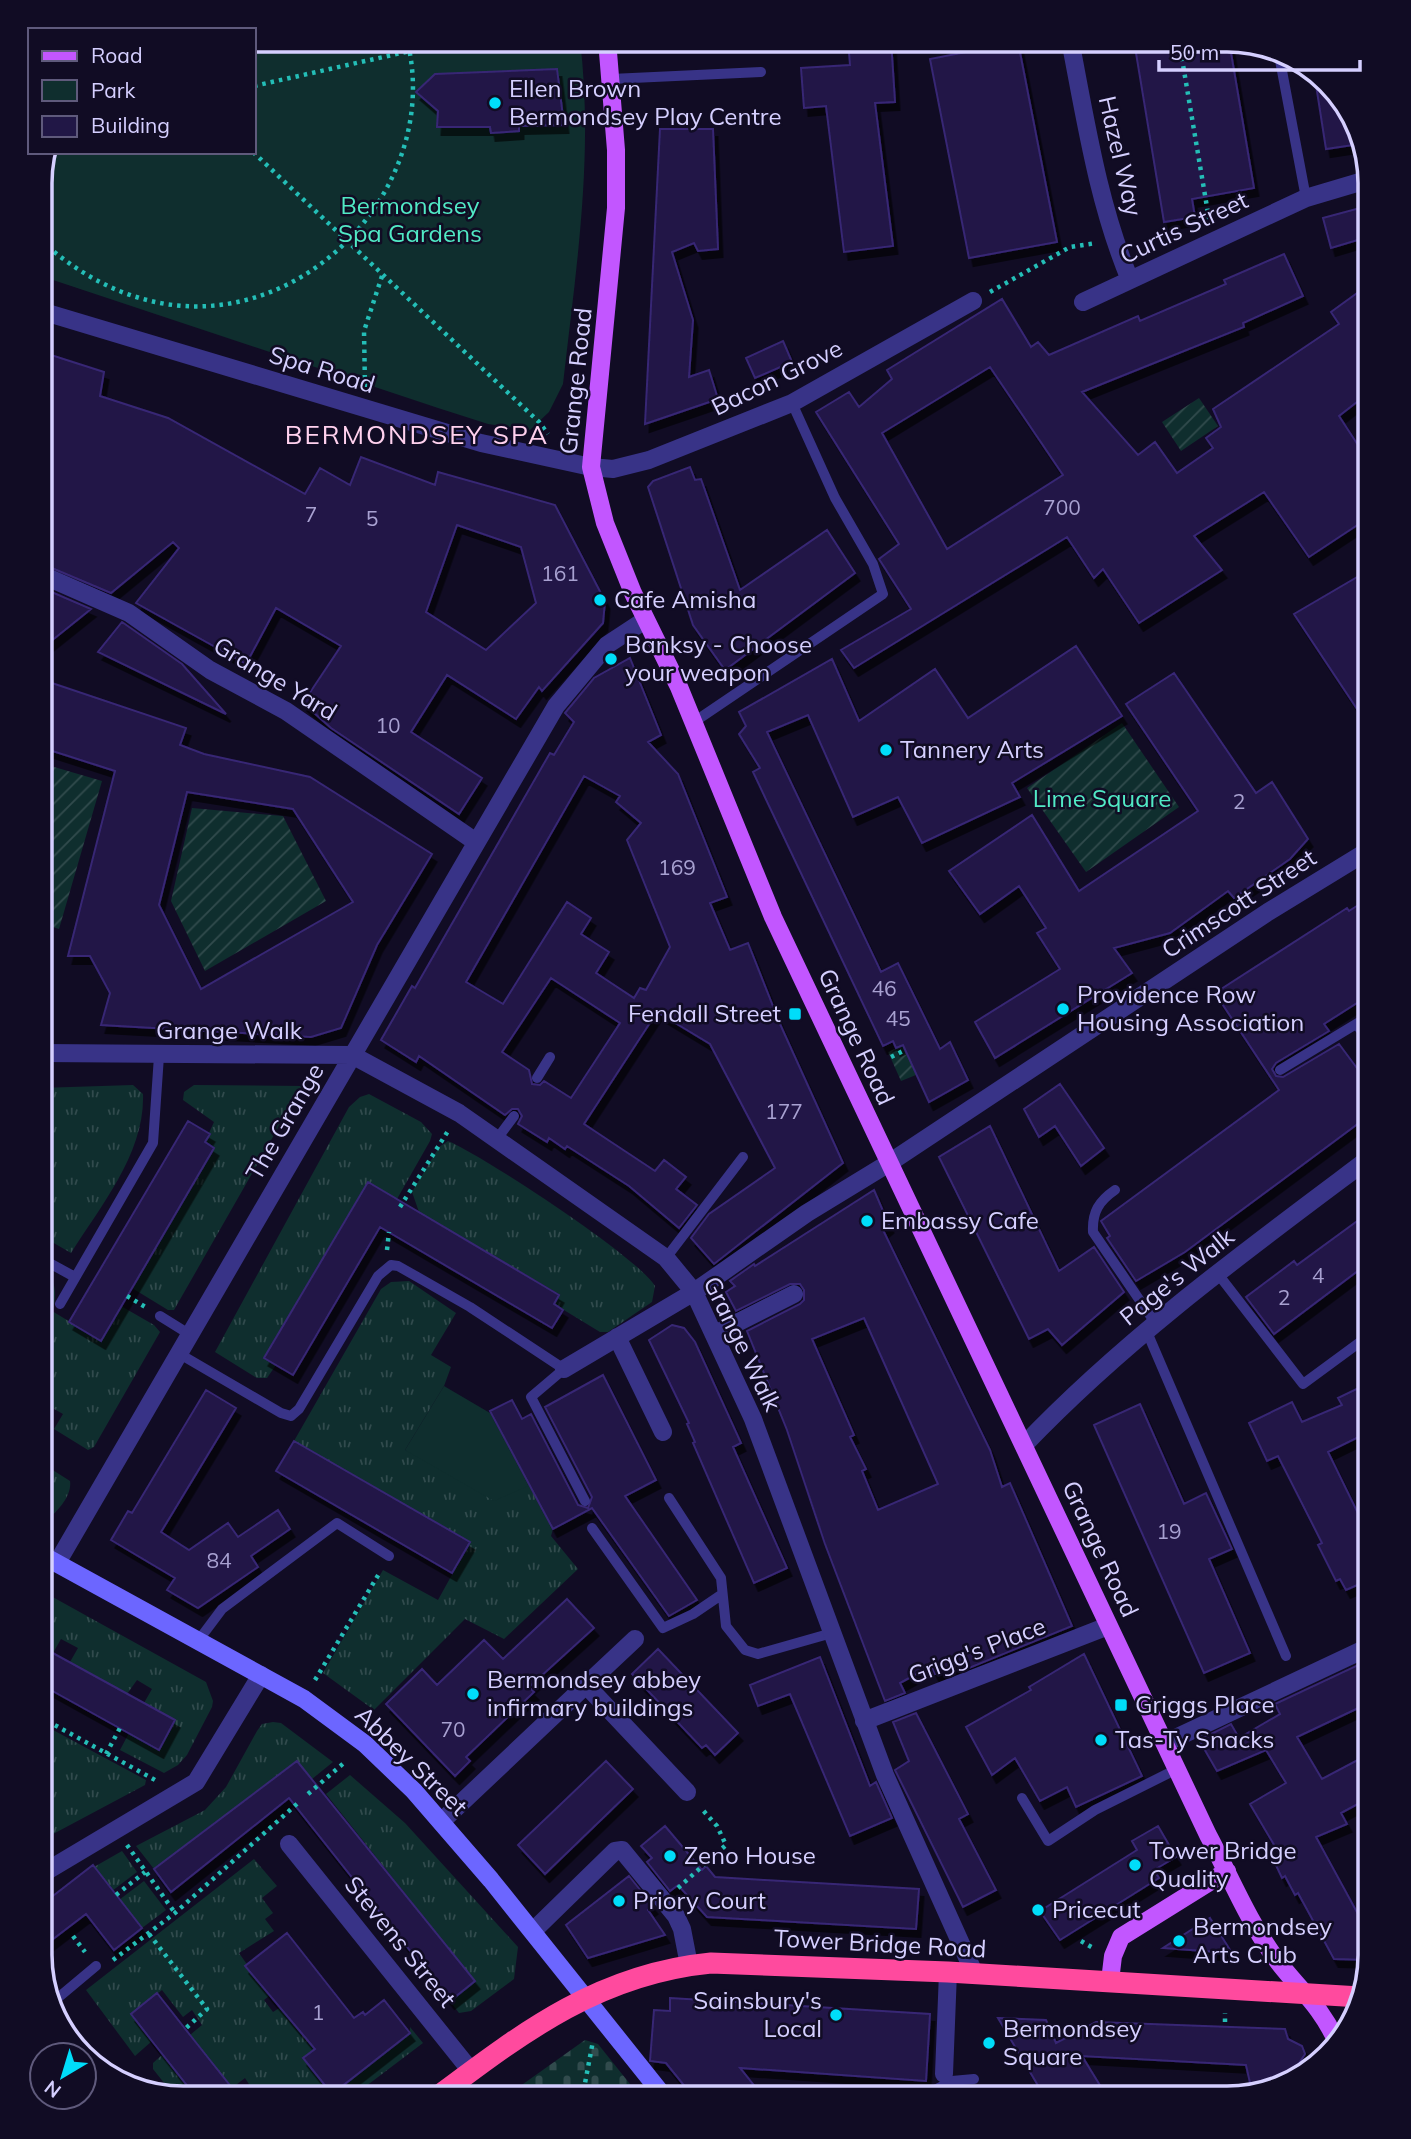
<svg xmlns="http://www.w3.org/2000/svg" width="1411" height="2139" font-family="Mulish,sans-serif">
<defs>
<pattern id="grass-tufts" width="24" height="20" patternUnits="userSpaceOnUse" patternTransform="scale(1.75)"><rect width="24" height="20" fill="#0f2e2e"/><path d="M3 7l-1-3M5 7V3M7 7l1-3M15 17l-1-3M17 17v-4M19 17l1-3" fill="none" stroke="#314b4d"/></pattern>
<pattern id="cemetery-stones" width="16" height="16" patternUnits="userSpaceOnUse" patternTransform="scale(1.75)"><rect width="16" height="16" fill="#0f2e2e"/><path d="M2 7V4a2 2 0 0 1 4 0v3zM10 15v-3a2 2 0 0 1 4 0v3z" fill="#314b4d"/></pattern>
<pattern id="garden-furrows" width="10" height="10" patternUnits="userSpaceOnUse" patternTransform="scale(1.75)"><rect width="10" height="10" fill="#0f2e2e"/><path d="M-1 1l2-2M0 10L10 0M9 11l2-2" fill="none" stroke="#314b4d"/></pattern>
<filter id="shadow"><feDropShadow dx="4.5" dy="8" stdDeviation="0" flood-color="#0009"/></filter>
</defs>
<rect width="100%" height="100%" fill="#110c24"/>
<path fill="url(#grass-tufts)" d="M133 1085 143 1094C145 1153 101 1205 71 1253L40 1235V1088Z
M194 1085 302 1086 174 1310H168L132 1288 214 1148 205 1142 214 1122 183 1100 184 1092Z
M369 1094 421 1122 432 1134 430 1141 397 1199 368 1182 265 1358 276 1365 267 1378H257L215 1352 349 1107 360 1097Z
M448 1141C482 1155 639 1258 655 1286L652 1302 608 1332H600L554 1304 559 1294 419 1212 412 1192 439 1147Z
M40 1267C56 1275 58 1296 52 1311L100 1340 121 1306 154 1325 160 1332 94 1447 88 1450 54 1429 63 1414 40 1401Z
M409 1281 456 1313 431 1355 451 1367 444 1386 405 1450 530 1485 553 1529 551 1536 578 1569 504 1639 465 1619 374 1710 323 1673 383 1570 438 1600 470 1542 294 1441 381 1289 391 1282Z
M40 1462 70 1481C72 1494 60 1509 50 1517L40 1516Z
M40 1590 206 1682 213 1701 212 1707 187 1755 178 1765 164 1773 120 1750 129 1733 175 1720 144 1703 152 1689 137 1680 127 1694 70 1662 78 1648 61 1639 53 1653 40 1646Z
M273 1722 281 1723 333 1762 312 1779 297 1761 154 1869 136 1846 205 1810 226 1787 257 1731 262 1724Z
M40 1723 146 1780 145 1785 40 1841Z
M350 1775 405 1823 518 1947 514 1979 471 2011 459 2013 450 2001 474 1980 326 1794Z
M122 1851 137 1872 112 1891 94 1867Z
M254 1859 277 1886 262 1898 273 1913 265 1919 274 1931 239 1953 269 1996 264 2000 273 2012 281 2007 315 2049 304 2059 331 2094 410 2033V2027L423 2043 349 2099 247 2098 254 2092 245 2078 232 2088 190 2035 202 2025 192 2010 183 2017 162 1990 131 2014 152 2041 135 2056 86 1990Z
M144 1881 166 1910 142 1928 119 1900Z
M162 2055 197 2098H176L153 2069V2063Z"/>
<path fill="url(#cemetery-stones)" d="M585 2040 598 2044 642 2099H502Z"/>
<path fill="#0f2e2e" d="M254 40H580C594 156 576 269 563 384L549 412 530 430 488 424 438 408 41 276V174L46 152H254Z
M444 1386 490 1413 530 1485 494 1501 405 1450Z"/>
<path fill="url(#garden-furrows)" d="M1199 398 1218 426 1181 451 1162 422Z
M1122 723 1179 807 1086 872 1027 788Z
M44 764 102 781 59 929 40 923V777Z
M192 808 283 816 326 901 205 971 171 901Z
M903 1045 916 1075 901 1081 888 1052Z"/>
<path fill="#211746" stroke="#372774" stroke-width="2" fill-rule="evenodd" filter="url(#shadow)" d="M848 40H891L895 102 875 103 893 246 844 252 826 106 804 108 801 68 850 65Z
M1134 41H1229L1254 188 1192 199 1195 217 1164 222Z
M1018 42 1057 242 969 258 930 59Z
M557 69 564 125 519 126V131L491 133 490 127H437L438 111 416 92 435 74Z
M1314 72 1352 112 1360 144 1326 149Z
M660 129H713L718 249 698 251 694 243 672 252 693 320 689 377 709 370 718 399 645 424Z
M1371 205V236L1331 248 1323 218Z
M1284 254 1303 296 1243 323 1244 327 1082 392 1138 455 1155 442 1177 473 1213 448 1206 438 1221 427 1213 409 1339 324 1331 312 1371 283V391L1339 416 1371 465V516L1309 557 1264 492 1194 536 1222 570 1139 623 1103 569 1094 578 1067 537 854 668 841 650 911 609 879 559 899 544 816 412 849 392 859 407 892 379 887 370 1002 299 1031 347 1038 342 1049 355 1138 316 1140 321 1226 284 1224 280ZM990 367 1063 475 947 549 882 433Z
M783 341 792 362 755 378 746 358Z
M51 355 104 372 100 396 168 418 305 494 320 468 350 485 361 457 435 485 438 472 555 505 605 601 603 623 542 691 539 687 516 719 447 675 411 732 482 778 459 814 331 728 303 703 341 646 276 608 246 664 136 603 179 548 173 542 111 593 40 563V390ZM457 525 521 547 536 603 486 650 426 612Z
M690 467 695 480 701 479 740 590 827 530 855 573 725 670 693 625 648 487 653 481Z
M1371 569V730L1294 614Z
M40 587 91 609 40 650Z
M122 622 182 664 226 714 98 652Z
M1076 646 1122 716 1012 783 1020 797 922 843 898 797 853 817 808 715 767 732 881 972 898 963 940 1049 950 1042 968 1080 929 1102 903 1045 896 1048 893 1041 883 1046 753 772 760 768 739 734 746 726 739 712 832 659 859 721 935 669 968 718Z
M630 658 661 735 648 742 678 774 727 897 710 903 730 950 748 943 780 1024 843 1163 714 1264 691 1238 709 1214 775 1168 710 1044 657 1012 584 1124 655 1171 664 1160 686 1177 676 1189 697 1205 679 1228 629 1186 567 1146 565 1149 549 1138 547 1142 518 1124 522 1116 518 1109H512L505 1115 419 1056 416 1062 381 1040 412 986 415 988 550 753 554 755 574 722 565 713 594 678ZM584 776 620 796 616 802 641 823 627 840 670 947 646 990 640 988 634 998 596 973 609 952 581 934 591 918 567 902 503 1004 466 982ZM551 978 620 1023 571 1098 544 1081 540 1085 532 1084 529 1070 502 1052Z
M1174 673 1256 793 1272 782 1308 839 1290 859 1234 898 1228 891 1170 933 1114 948 1132 973 995 1058 975 1022 1060 969 1037 933 1046 928 1019 886 980 914 949 871 1032 815 1079 891 1198 811 1126 704Z
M40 679 186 728 180 745 204 754 310 777 432 854 377 945 341 1028 311 1037 101 1025 110 993 90 956H68L115 771 40 747ZM187 792 293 809 353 902 201 989 159 905Z
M1371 897V994L1324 1024 1329 1031 1276 1063 1272 1069 1276 1076 1283 1077 1339 1044 1371 1087V1114L1185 1252 1136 1281 1107 1238 1110 1236 1101 1221 1279 1090 1215 993 1347 908 1349 911Z
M1060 1084 1104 1148 1081 1166 1055 1126 1039 1137 1024 1109Z
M188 1121 210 1134 205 1142 214 1148 101 1341 69 1322Z
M990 1126 1059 1271 1094 1247 1124 1292 1062 1345 1048 1329 1029 1339 939 1157Z
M368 1182 559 1295 554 1304 563 1310 552 1328 380 1227 293 1375 264 1358Z
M874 1190 889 1225 883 1230 990 1450 1002 1487 1010 1483 1072 1626 969 1668 966 1662 935 1674 931 1666 900 1683 905 1693 885 1701 825 1544 787 1430 747 1331 800 1304 804 1300V1290L800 1284H790L736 1311 726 1292 735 1286 730 1281 754 1264 755 1266ZM864 1318 938 1484 878 1510 862 1471 866 1469 850 1437 854 1435 812 1339Z
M1371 1211V1261L1274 1334 1246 1297 1294 1261 1297 1265Z
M672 1325 684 1328 695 1342 741 1443 733 1447 787 1568 754 1583 693 1443 695 1442 687 1424 689 1423 649 1340Z
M603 1375 656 1480 625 1496 697 1600 669 1616 592 1508 553 1529 490 1411 512 1400 522 1419 531 1414 578 1505 588 1508 592 1497 545 1407Z
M1371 1382V1431L1328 1452 1371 1540V1579L1346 1590 1340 1579 1336 1581 1318 1545 1322 1543 1278 1456 1267 1461 1249 1423 1292 1402 1302 1422 1342 1405 1338 1398Z
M206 1390 236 1408 161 1532 189 1550 228 1523 238 1537 278 1510 290 1529 251 1556 258 1567 198 1608 167 1590 175 1578 111 1540 128 1511 132 1513Z
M1140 1404 1184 1504 1206 1493 1232 1549 1209 1559 1250 1653 1204 1673 1094 1425Z
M294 1441 470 1542 452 1573 276 1471Z
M567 1599 594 1628 529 1687 534 1692 466 1757 470 1761 455 1776 386 1704 422 1669 437 1685 484 1640 503 1659Z
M40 1646 175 1720 159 1750 40 1684Z
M658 1649 738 1733 715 1755 706 1745 702 1748 632 1674Z
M1084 1654 1142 1776 1076 1807 1067 1787 1040 1801 1015 1758 992 1775 966 1727 1031 1690 1029 1687Z
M820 1657 870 1786 876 1782 892 1818 850 1836 790 1694 758 1706 750 1685Z
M1371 1659V1702L1297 1737 1322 1779 1371 1753V1797L1341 1813 1347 1824 1316 1837 1371 1938 1370 1960 1334 1959 1298 1893 1295 1895 1285 1876 1282 1878 1273 1859 1280 1855 1250 1804 1286 1783 1266 1750 1217 1771 1199 1740 1231 1724 1239 1738 1280 1714 1275 1704Z
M916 1713 968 1814 959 1819 996 1890 963 1907 895 1770 909 1761 893 1722Z
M297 1761 475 1981 450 2001 289 1798 171 1892 154 1869Z
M606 1761 633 1789 545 1874 518 1845Z
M665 1826 702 1870 706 1866 715 1877 919 1889 916 1929 707 1917 678 1885 670 1891 647 1862 652 1858 641 1846Z
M1158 1826 1176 1857 1154 1870 1159 1878 1060 1940 1040 1911 1137 1850 1132 1841Z
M93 1865 142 1928 114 1950 86 1914 40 1949V1906Z
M629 1876 653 1906 648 1910 665 1935 588 1958 566 1925Z
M1210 1918 1232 1953 1163 1948Z
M287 1933 354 2018 363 2012 365 2015 384 2000 410 2033 332 2094 303 2058 315 2049 245 1966Z
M157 1993 190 2035 240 2098H197L152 2041 131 2014Z
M670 1998 930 2014 926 2081 740 2068 765 2099H695L666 2063 650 2061 654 2010 670 2011Z
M998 2018 1046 2020 1056 2043 1096 2022 1285 2029 1288 2039 1302 2046 1305 2054 1296 2068 1299 2080 1252 2092 1246 2065 1082 2056 1101 2087 1080 2099H1046Z"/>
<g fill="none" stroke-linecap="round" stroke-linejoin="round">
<path stroke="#24beb7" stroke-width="4.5" stroke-dasharray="3.5 5" stroke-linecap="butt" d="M1179 41 1209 219
M254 86 410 51
M253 152 539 422 548 434
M41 241C78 273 117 296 166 304 310 327 443 182 407 40
M990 292 1070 247 1096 243
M365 387 364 331 382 276
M891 1057 905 1050
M400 1207 448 1131
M40 1241 50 1247
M387 1250 389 1232
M127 1296 147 1308
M315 1680 380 1572
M40 1696 45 1687
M40 1717 157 1781
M106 1754 120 1728
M308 1794 345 1762
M127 1845 175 1913
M678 1888 726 1845 717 1826 701 1808
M116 1895 145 1872
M149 1934 207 2009 185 2029
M73 1936 85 1952
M1081 1941 1093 1948
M113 1960 175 1913 299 1802
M1225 2022V2013
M582 2099 593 2041"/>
<path stroke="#383387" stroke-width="10" d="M1279 55 1306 198
M611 79 761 72
M694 722 883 594 873 564 835 498 792 403
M1356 1024 1371 1042
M1280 1070 1371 1015
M537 1078 550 1057
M497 1139 514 1116
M1115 1190C1099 1201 1092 1212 1093 1232L1156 1324
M666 1258 743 1157
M51 1264 73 1276
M1218 1274 1303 1384 1371 1334
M60 1304 153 1143 159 1056
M160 1316 189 1334
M1147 1332 1286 1656
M178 1353 281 1413 291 1416 299 1409 378 1276 391 1265 398 1266 470 1307 564 1369 531 1397 585 1501
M669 1498 721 1578 726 1626 745 1650 758 1654 832 1633
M592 1528 663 1628 693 1614 721 1595
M198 1641 222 1609 337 1523 389 1556
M1022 1798 1048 1841 1095 1810 1177 1769
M53 2002 96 1966
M918 2099 952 2081 974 2079"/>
<path stroke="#383387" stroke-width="18" d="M1070 40C1086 122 1098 203 1130 280
M1083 302 1306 198 1370 179
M41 311 481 443 591 467 613 469 649 460 792 403 973 301
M40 574 129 613 210 670 286 711 476 842
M40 952 43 945
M40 1053 352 1055 459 1113 666 1258 694 1292 753 1419 885 1775 975 1975
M715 1334 794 1294
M617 1337 663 1432
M564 1369 694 1292 807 1213 889 1163 1268 912 1371 849
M1024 1445C1128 1336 1251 1247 1371 1157
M57 1563 556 706 607 645 645 620
M586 1685 635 1639
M864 1721 1108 1626
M1165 1743 1371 1646
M441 1822 586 1685 687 1792
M289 1844 471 2071
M40 1875 196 1782 261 1675
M533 1931 615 1851 622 1850 676 1916 682 1929 689 1965
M944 2074 948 1972"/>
<path stroke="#6c66ff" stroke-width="18" d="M40 1554 304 1699 365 1744 414 1791 491 1880 666 2099"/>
<path stroke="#c256ff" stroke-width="18" d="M607 40 616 150V208L591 467 605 523 633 593 679 687 773 917 1208 1835C1230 1876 1248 1921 1276 1959 1300 1991 1319 2003 1337 2042
M1110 1981 1113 1956 1121 1937 1227 1871"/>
<path stroke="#ff4a9e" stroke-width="21" d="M434 2099C522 2033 598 1974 711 1963L948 1972 1360 1997"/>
</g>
<g fill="#00ddfa" stroke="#110c24" stroke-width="2.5">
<circle cx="495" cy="103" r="7"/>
<circle cx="600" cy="600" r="7"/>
<circle cx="611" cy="659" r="7"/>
<circle cx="886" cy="750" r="7"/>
<circle cx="1063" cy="1009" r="7"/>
<rect x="788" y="1007" width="14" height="14" rx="3.5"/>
<circle cx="867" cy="1221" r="7"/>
<circle cx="473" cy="1694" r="7"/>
<rect x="1114" y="1698" width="14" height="14" rx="3.5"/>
<circle cx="1101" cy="1740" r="7"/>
<circle cx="670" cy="1856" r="7"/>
<circle cx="1135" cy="1865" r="7"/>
<circle cx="619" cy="1901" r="7"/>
<circle cx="1038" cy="1910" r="7"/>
<circle cx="1179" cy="1941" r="7"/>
<circle cx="836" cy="2015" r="7"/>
<circle cx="989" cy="2043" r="7"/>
</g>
<g text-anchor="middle" stroke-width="5" stroke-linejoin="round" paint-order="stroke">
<g font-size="21" fill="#a8a1d1">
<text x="1062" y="515">700</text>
<text x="311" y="522">7</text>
<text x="372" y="526">5</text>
<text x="560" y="581">161</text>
<text x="388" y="733">10</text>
<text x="1239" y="809">2</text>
<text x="677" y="875">169</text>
<text x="884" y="996">46</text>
<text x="898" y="1026">45</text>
<text x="784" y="1119">177</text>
<text x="1318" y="1283">4</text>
<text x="1284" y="1305">2</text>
<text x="1169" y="1539">19</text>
<text x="219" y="1568">84</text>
<text x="453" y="1737">70</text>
<text x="318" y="2020">1</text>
</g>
<g font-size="24" fill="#d5cfff" stroke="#110c24" text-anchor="start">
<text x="509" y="97">Ellen Brown<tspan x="509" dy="28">Bermondsey Play Centre</tspan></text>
<text x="614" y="608">Cafe Amisha</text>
<text x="625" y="653">Banksy - Choose<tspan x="625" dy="28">your weapon</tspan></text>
<text x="900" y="758">Tannery Arts</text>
<text x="1077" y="1003">Providence Row<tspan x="1077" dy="28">Housing Association</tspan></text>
<text x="781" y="1022" text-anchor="end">Fendall Street</text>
<text x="881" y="1229">Embassy Cafe</text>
<text x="487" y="1688">Bermondsey abbey<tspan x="487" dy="28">infirmary buildings</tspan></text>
<text x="1135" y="1713">Griggs Place</text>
<text x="1115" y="1748">Tas-Ty Snacks</text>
<text x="1149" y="1859">Tower Bridge<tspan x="1149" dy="28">Quality</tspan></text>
<text x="684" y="1864">Zeno House</text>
<text x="633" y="1909">Priory Court</text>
<text x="1052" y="1918">Pricecut</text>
<text x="1193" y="1935">Bermondsey<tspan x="1193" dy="28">Arts Club</tspan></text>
<text x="822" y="2009" text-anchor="end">Sainsbury's<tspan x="822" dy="28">Local</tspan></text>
<text x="1003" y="2037">Bermondsey<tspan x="1003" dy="28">Square</tspan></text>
</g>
<g font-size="24" fill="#d5cfff" stroke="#110c24">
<text transform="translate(1120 156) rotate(77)" y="8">Hazel Way</text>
<text transform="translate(1184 228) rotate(-25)" y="8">Curtis Street</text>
<text transform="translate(322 370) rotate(17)" y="8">Spa Road</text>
<text transform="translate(777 378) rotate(-26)" y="8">Bacon Grove</text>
<text transform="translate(576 381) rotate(-84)" y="8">Grange Road</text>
<text transform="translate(275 679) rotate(31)" y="8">Grange Yard</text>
<text transform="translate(1239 904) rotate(-33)" y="8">Crimscott Street</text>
<text x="229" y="1039">Grange Walk</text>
<text transform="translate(856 1037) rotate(65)" y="8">Grange Road</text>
<text transform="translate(285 1122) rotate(-60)" y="8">The Grange</text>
<text transform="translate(1177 1277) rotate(-39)" y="8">Page's Walk</text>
<text transform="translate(742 1344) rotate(64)" y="8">Grange Walk</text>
<text transform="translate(1100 1549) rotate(65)" y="8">Grange Road</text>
<text transform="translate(977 1651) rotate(-21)" y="8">Grigg's Place</text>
<text transform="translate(411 1761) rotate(44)" y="8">Abbey Street</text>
<text transform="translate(400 1942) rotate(51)" y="8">Stevens Street</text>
<text transform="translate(880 1944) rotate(3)" y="8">Tower Bridge Road</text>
</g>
<g font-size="24" fill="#51e9c5" stroke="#110c24">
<text x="410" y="214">Bermondsey<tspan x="410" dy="28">Spa Gardens</tspan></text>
<text x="1102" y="807">Lime Square</text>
</g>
<g font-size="26" letter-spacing="2" fill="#ffd1ee" stroke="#110c24">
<text x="417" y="444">BERMONDSEY SPA</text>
</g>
</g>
<path d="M0 0H1411V2139H0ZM183 52H1227A131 131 0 0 1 1358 183V1955A131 131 0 0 1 1227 2086H183A131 131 0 0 1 52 1955V183A131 131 0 0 1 183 52Z" fill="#110c24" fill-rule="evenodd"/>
<path fill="none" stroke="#d5cfff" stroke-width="3.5" d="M183 52H1227A131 131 0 0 1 1358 183V1955A131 131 0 0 1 1227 2086H183A131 131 0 0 1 52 1955V183A131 131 0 0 1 183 52Z"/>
<rect x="28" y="28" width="228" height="126" fill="#110c24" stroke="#5f5a7c" stroke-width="2"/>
<rect x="42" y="51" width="35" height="10" fill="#c256ff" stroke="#5f5a7c" stroke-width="2"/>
<text x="91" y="63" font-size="21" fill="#d5cfff">Road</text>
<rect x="42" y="80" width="35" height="21" fill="#0f2e2e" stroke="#5f5a7c" stroke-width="2"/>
<text x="91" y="98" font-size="21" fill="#d5cfff">Park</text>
<rect x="42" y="116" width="35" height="21" fill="#211746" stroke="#5f5a7c" stroke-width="2"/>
<text x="91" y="133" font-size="21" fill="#d5cfff">Building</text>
<g transform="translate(63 2076) rotate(218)"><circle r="33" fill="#110c24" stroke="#5f5a7c" stroke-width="2"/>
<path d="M0-5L12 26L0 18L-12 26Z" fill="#00ddfa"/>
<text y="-10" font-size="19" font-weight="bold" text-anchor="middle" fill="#d5cfff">N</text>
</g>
<path d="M1159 60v10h201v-10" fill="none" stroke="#d5cfff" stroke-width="3.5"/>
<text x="1170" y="60" font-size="21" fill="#d5cfff" stroke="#110c24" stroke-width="5" paint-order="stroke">50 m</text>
</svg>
